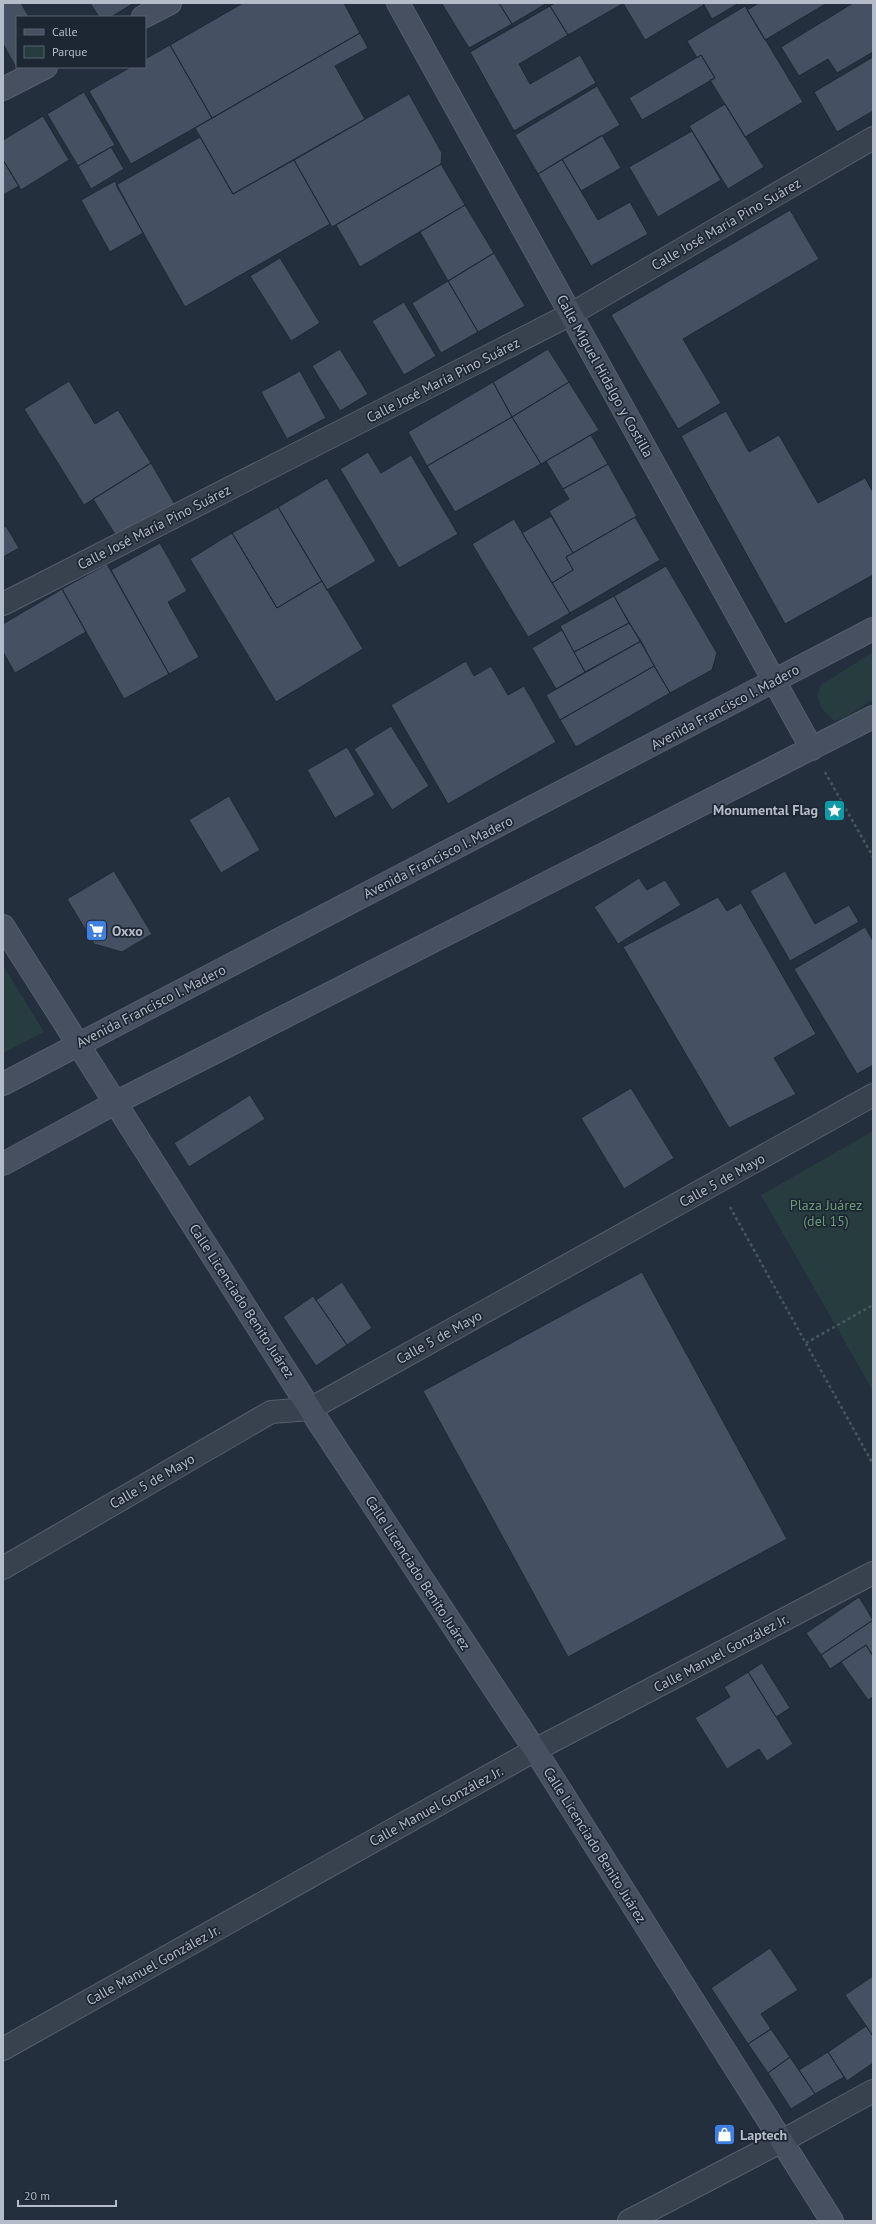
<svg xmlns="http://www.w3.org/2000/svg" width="876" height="2224" font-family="'PT Sans',sans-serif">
<rect width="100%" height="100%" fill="#242f3e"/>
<path fill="#263c3f" d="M873 652V700L843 718 834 721C822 711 813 699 821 685Z
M3 965 44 1032 3 1053Z
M873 1131V1391L761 1195Z"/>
<path fill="#455162" stroke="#1f2835" d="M3 3H21L29 17H17V67H20L17 69 3 44Z
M90 3H134L111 17H99Z
M243 3H344L360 33 212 118 170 45Z
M444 3H499L512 24 469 48 442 4Z
M499 3H547L512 24Z
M555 3H624L568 35 550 6Z
M623 3H703L704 5 645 40Z
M703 3H739L712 19Z
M759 3H827L765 40 747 10Z
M853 3H873V52L837 73 828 59 799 76 781 47Z
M550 6 568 35 519 64 530 84 580 55 596 83 514 131 470 52Z
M745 6 803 102 745 137 710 80 715 78 701 55 697 58 687 41Z
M360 33 368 48 335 66 365 119 233 194 195 128Z
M170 45 212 118 131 164 89 91 131 67H145V59Z
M701 55 715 78 642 120 629 98Z
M873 57V111L837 132 814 92Z
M597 86 620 125 538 174 515 135Z
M84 92 115 145 78 166 47 114Z
M409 94 442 153 441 164 332 227 294 160Z
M725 104 764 167 728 189 689 126Z
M43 116 69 160 21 190 3 160V140Z
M692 131 721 180 658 217 629 167Z
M602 135 621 168 581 191 562 159Z
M200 137 233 194 294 160 330 224 185 307 116 185Z
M111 147 124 169 91 189 78 166Z
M562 159 598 220 630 202 648 234 591 266 538 174Z
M3 160 19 186 3 195Z
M441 164 465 205 360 267 336 225Z
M115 181 143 233 110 252 81 200Z
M465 205 494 253 448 281 420 232Z
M790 210 819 259 683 339 721 403 678 429 611 315Z
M494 253 525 306 478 332 448 281Z
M280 258 320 323 291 341 250 276Z
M448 281 478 332 441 353 412 303Z
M404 302 436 356 404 375 372 321Z
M340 349 368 394 340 411 312 366Z
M548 349 569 382 512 417 493 382Z
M300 371 326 418 287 439 261 392Z
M69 381 95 424 118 410 151 463 84 505 24 409Z
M493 382 512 417 427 466 408 432Z
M569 382 599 430 541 464 512 417Z
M726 411 749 452 779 435 818 503 865 478 873 492V575L785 624 681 436Z
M512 417 541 464 455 512 427 466Z
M591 435 608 464 563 489 546 461Z
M368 452 381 473 411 455 458 534 399 568 340 469Z
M151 463 177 508 118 539 93 499Z
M608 464 637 516 573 553 549 511 569 499 563 489Z
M327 478 376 561 327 590 278 507Z
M278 507 322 581 277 608 232 533Z
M551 516 573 553 566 557 573 570 552 583 522 533Z
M635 517 660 560 570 613 552 583 573 570 566 557Z
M514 519 570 613 528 637 472 544Z
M6 526 19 548 3 557V528Z
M232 533 277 608 322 581 363 649 276 702 190 559Z
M160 543 187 591 168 602 199 657 169 674 111 570Z
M107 564 169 674 124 699 62 589Z
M666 566 717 653 712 670 670 693 614 596Z
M62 589 86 632 15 673 3 652V624Z
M614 596 629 623 574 652 560 626Z
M629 623 641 641 585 672 574 652Z
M562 630 585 672 556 689 532 648Z
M641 641 654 666 560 720 546 695Z
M466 661 474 676 491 666 508 695 524 686 556 742 448 804 391 705Z
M654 666 670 693 576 747 560 720Z
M391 726 429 786 392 810 354 749Z
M347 747 375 795 335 818 307 770Z
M229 796 260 850 221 873 189 820Z
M114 871 152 934 122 952 94 944 67 899Z
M785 871 815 924 849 905 859 922 790 961 750 891Z
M639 878 647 890 665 880 681 905 618 944 594 907Z
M718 897 727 911 741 903 816 1034 774 1058 796 1094 729 1128 623 947Z
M865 927 873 941V1065L857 1074 794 969Z
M631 1088 674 1158 624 1189 581 1118Z
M250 1095 265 1119 189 1167 174 1143Z
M642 1272 787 1539 568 1657 423 1391Z
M342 1282 372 1328 347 1345 316 1300Z
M313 1296 347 1345 316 1366 283 1317Z
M859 1597 873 1620 821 1655 806 1633Z
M873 1620V1656L866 1645 830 1669 821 1655Z
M866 1645 873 1656V1697L868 1700 841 1662Z
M762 1663 790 1708 776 1717 748 1672Z
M748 1672 793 1744 767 1761 759 1749 727 1769 695 1718 730 1697 724 1687Z
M770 1948 798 1990 761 2014 771 2029 748 2044 711 1988Z
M873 1976V2036L845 1995Z
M866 2026 873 2036V2063L847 2081 828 2052Z
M771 2029 790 2057 768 2073 748 2044Z
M828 2052 844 2077 815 2094 799 2070Z
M790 2057 815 2094 791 2109 768 2073Z"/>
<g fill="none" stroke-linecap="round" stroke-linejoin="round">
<defs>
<path id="street" d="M3 604 571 314 873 138
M3 1568 271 1412 310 1409 873 1095
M3 2049 535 1750 873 1573
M629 2221 782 2141 873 2091"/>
<path id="secondary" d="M398 3 812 749
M143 17 170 3
M3 89 46 67
M3 926 310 1409 535 1750 832 2221
M3 1084 873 629
M3 1164 115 1103 873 717"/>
</defs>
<use href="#street" stroke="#565f6c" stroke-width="24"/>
<use href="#secondary" stroke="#565f6c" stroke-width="24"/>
<path stroke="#44595c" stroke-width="2.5" stroke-dasharray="3 3" stroke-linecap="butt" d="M825 772 873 857
M730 1207 873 1464
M806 1343 873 1305"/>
<use href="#street" stroke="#38414e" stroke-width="22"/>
<use href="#secondary" stroke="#465061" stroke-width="22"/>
</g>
<defs>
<symbol id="sight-square" viewBox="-11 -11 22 22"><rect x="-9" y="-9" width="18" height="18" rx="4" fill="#0f9aa8" stroke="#1d2633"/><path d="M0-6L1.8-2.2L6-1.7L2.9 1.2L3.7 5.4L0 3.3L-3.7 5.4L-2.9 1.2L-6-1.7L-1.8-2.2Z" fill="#fff"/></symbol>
<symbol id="supermarket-square" viewBox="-11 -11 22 22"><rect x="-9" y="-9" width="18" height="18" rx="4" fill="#3f7fe0" stroke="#1d2633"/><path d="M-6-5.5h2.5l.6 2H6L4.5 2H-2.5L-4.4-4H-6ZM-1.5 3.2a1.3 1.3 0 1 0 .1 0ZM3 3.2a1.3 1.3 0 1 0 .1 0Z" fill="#fff"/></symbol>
<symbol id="shop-square" viewBox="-11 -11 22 22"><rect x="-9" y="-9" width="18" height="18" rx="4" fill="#3f7fe0" stroke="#1d2633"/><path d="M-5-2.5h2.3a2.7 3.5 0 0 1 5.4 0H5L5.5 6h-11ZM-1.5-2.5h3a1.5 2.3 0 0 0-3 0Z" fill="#fff"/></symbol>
</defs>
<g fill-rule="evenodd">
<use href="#sight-square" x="822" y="798" width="25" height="25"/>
<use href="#supermarket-square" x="84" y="918" width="25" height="25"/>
<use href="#shop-square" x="712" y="2122" width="25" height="25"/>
</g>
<g text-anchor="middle" stroke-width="3.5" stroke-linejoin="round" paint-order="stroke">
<g font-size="14" fill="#b4bcc9" stroke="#1d2633">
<text transform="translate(726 224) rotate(-30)" y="5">Calle José María Pino Suárez</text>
<text transform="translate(605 376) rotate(61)" y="5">Calle Miguel Hidalgo y Costilla</text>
<text transform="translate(443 380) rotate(-27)" y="5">Calle José María Pino Suárez</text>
<text transform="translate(154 527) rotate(-27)" y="5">Calle José María Pino Suárez</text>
<text transform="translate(725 707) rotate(-28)" y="5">Avenida Francisco I. Madero</text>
<text transform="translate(438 857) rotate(-27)" y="5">Avenida Francisco I. Madero</text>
<text transform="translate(151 1006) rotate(-27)" y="5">Avenida Francisco I. Madero</text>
<text transform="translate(722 1180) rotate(-29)" y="5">Calle 5 de Mayo</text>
<text transform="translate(242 1301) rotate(57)" y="5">Calle Licenciado Benito Juárez</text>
<text transform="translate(439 1337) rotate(-29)" y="5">Calle 5 de Mayo</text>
<text transform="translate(152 1481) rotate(-30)" y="5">Calle 5 de Mayo</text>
<text transform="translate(418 1573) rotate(57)" y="5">Calle Licenciado Benito Juárez</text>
<text transform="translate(721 1653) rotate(-28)" y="5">Calle Manuel González Jr.</text>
<text transform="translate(436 1806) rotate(-29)" y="5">Calle Manuel González Jr.</text>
<text transform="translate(595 1845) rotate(58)" y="5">Calle Licenciado Benito Juárez</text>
<text transform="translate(153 1965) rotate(-29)" y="5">Calle Manuel González Jr.</text>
</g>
<g font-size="14" font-weight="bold" fill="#b4bcc9" stroke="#1d2633" text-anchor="start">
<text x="818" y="815" text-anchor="end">Monumental Flag</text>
<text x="112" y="936">Oxxo</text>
<text x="740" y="2140">Laptech</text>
</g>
<g font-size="14" fill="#6b9a76" stroke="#1d2633">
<text x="826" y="1210">Plaza Juárez<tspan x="826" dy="16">(del 15)</tspan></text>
</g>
</g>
<rect width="876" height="2224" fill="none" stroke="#b4bcc9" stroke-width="8"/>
<rect x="16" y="16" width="130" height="52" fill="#1d2633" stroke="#59626f"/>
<rect x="24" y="29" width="20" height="6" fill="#465061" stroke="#59626f"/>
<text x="52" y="36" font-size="12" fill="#b4bcc9">Calle</text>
<rect x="24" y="46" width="20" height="12" fill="#263c3f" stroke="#59626f"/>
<text x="52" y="56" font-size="12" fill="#b4bcc9">Parque</text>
<path d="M18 2200v6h98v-6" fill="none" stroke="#b4bcc9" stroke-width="2"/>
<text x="24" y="2200" font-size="12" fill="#b4bcc9" stroke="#1d2633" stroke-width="3" paint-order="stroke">20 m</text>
</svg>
